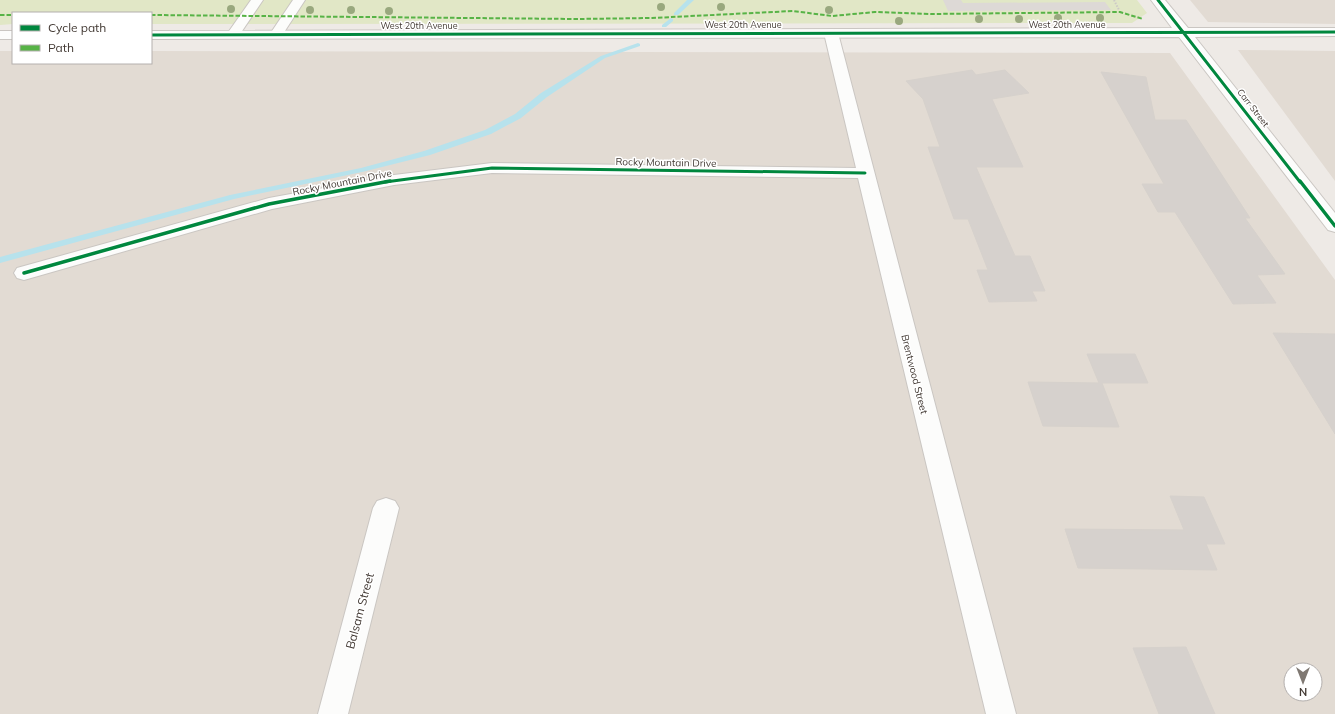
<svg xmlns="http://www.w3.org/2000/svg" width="1335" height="714" font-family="Mulish,sans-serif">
<rect width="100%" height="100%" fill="#eeeae6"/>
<path fill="#e2dbd3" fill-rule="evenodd" d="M1190 0H1335V24L1208 22Z
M1238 50 1335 51V181Z
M0 51H13V63H151V51L1170 53 1335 280V714H0ZM1291 670H1315V694H1291Z"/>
<path fill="#e1e7c6" d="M0 0H1137L1147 13 1132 23 151 24V13H13V24L0 25Z"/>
<path fill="#ddd9d6" d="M943 0H961L963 3 1105 2 1111 10 948 11Z"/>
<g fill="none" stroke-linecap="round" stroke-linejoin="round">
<path fill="#b7e2ec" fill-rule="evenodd" d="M687 0H694L678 15H674V13Z
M671 18 673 19V21L666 27H662V25Z
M638 43 640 44V46L605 58 547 97 521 118 491 134 430 155 362 172 234 199 0 263V257L230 195 361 168 424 151 485 130 515 114 541 93 601 56Z"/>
</g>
<path fill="#d6d1cd" stroke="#d6d1cc" d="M972 70 976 75 1005 70 1029 93 992 99 1023 167H976L1015 256H1030L1045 291H1032L1037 301 989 302 977 270H988L968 219H954L928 147H940L923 99 906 81Z
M1101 72 1146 77 1155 120H1186L1250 218H1245L1285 274 1257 275 1276 303 1233 304 1175 212H1158L1142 184H1164Z
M1273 333 1335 334V434Z
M1087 354H1135L1148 383H1102L1119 427 1043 426 1028 382 1099 383Z
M1170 496 1204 497 1225 544H1206L1217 570 1078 568 1065 529 1184 530Z
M1186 647 1215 714H1159L1133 648Z"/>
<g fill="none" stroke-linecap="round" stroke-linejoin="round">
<defs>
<path id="service" d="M251 0H263L238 37H228L227 34Z
M293 0H305L281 37H271L270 34Z"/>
<path id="minor" d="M831 29 836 30 838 33 1016 714H986L858 178 492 173 394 185 272 209 24 280 17 278 14 273 17 268 269 198 394 175 492 163 856 168 824 33 826 30Z
M386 498 395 501 399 508 348 714H318L373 508 377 501Z"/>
<path id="tertiary" d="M1151 0H1165L1188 28H1335V36L1195 37 1335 213V232L1328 230 1179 37 151 39V31L1172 28Z
M0 31H13V39H0Z"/>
</defs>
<use href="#service" stroke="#cac6c2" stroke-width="2"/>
<use href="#minor" stroke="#cac6c2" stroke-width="2"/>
<use href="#tertiary" stroke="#cac6c2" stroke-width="2"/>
<path stroke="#ccc9c6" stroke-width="2" stroke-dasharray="1.5 1.5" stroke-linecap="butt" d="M1114 0 1119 10"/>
<use href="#service" fill="#fcfcfb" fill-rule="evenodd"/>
<use href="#minor" fill="#fcfcfb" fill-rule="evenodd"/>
<use href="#tertiary" fill="#fcfcfb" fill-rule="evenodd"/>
<path stroke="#57b346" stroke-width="2" stroke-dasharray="4.5 2" stroke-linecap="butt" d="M0 15H13
M151 15 576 19 652 18 793 11 832 16 875 12 931 14 1120 12 1143 19"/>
<defs>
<path id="cycleway-far1" d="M1158 0 1300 182
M151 35 1335 32
M385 182 492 168 865 173"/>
<path id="cycleway" d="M1300 181 1335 226
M24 273 269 204 390 181"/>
</defs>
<use href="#cycleway-far1" stroke="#fff" stroke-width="5"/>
<use href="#cycleway" stroke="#fff" stroke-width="6"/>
<use href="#cycleway-far1" stroke="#00873e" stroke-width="3"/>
<use href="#cycleway" stroke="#00873e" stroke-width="3.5"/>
</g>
<g fill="#99a87e">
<circle cx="661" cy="7" r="4"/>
<circle cx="721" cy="7" r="4"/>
<circle cx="231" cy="9" r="4"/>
<circle cx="310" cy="10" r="4"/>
<circle cx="351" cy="10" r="4"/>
<circle cx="829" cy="10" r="4"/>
<circle cx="389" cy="11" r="4"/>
<circle cx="1058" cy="18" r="4"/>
<circle cx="1100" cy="18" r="4"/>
<circle cx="979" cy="19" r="4"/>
<circle cx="1019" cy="19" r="4"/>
<circle cx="899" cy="21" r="4"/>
</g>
<g text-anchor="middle" stroke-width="3" stroke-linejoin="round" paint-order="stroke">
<g font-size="9" fill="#433a34" stroke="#fff">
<text x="743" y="28">West 20th Avenue</text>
<text x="1067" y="28">West 20th Avenue</text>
<text x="419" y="29">West 20th Avenue</text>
<text transform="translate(1253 108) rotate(52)" y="3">Carr Street</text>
</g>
<g font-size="10" fill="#433a34" stroke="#fff">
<text transform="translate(666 162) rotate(1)" y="4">Rocky Mountain Drive</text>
<text transform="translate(342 182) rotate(-11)" y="4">Rocky Mountain Drive</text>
<text transform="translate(915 374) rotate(76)" y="4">Brentwood Street</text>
</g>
<g font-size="12" fill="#433a34" stroke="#fff">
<text transform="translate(360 611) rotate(-75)" y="4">Balsam Street</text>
</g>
</g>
<rect x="12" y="12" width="140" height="52" fill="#ffffff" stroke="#b4b0ae"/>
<rect x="20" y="25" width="20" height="6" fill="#00873e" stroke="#b4b0ae"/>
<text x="48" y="32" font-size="12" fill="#433a34">Cycle path</text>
<rect x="20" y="45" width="20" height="6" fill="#57b346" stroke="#b4b0ae"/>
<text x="48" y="52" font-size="12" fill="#433a34">Path</text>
<g transform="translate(1303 682) rotate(180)"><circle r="19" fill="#ffffff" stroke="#b4b0ae"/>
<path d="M0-3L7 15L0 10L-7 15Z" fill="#7f7872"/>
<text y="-6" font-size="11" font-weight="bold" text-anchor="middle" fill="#433a34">N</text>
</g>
</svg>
